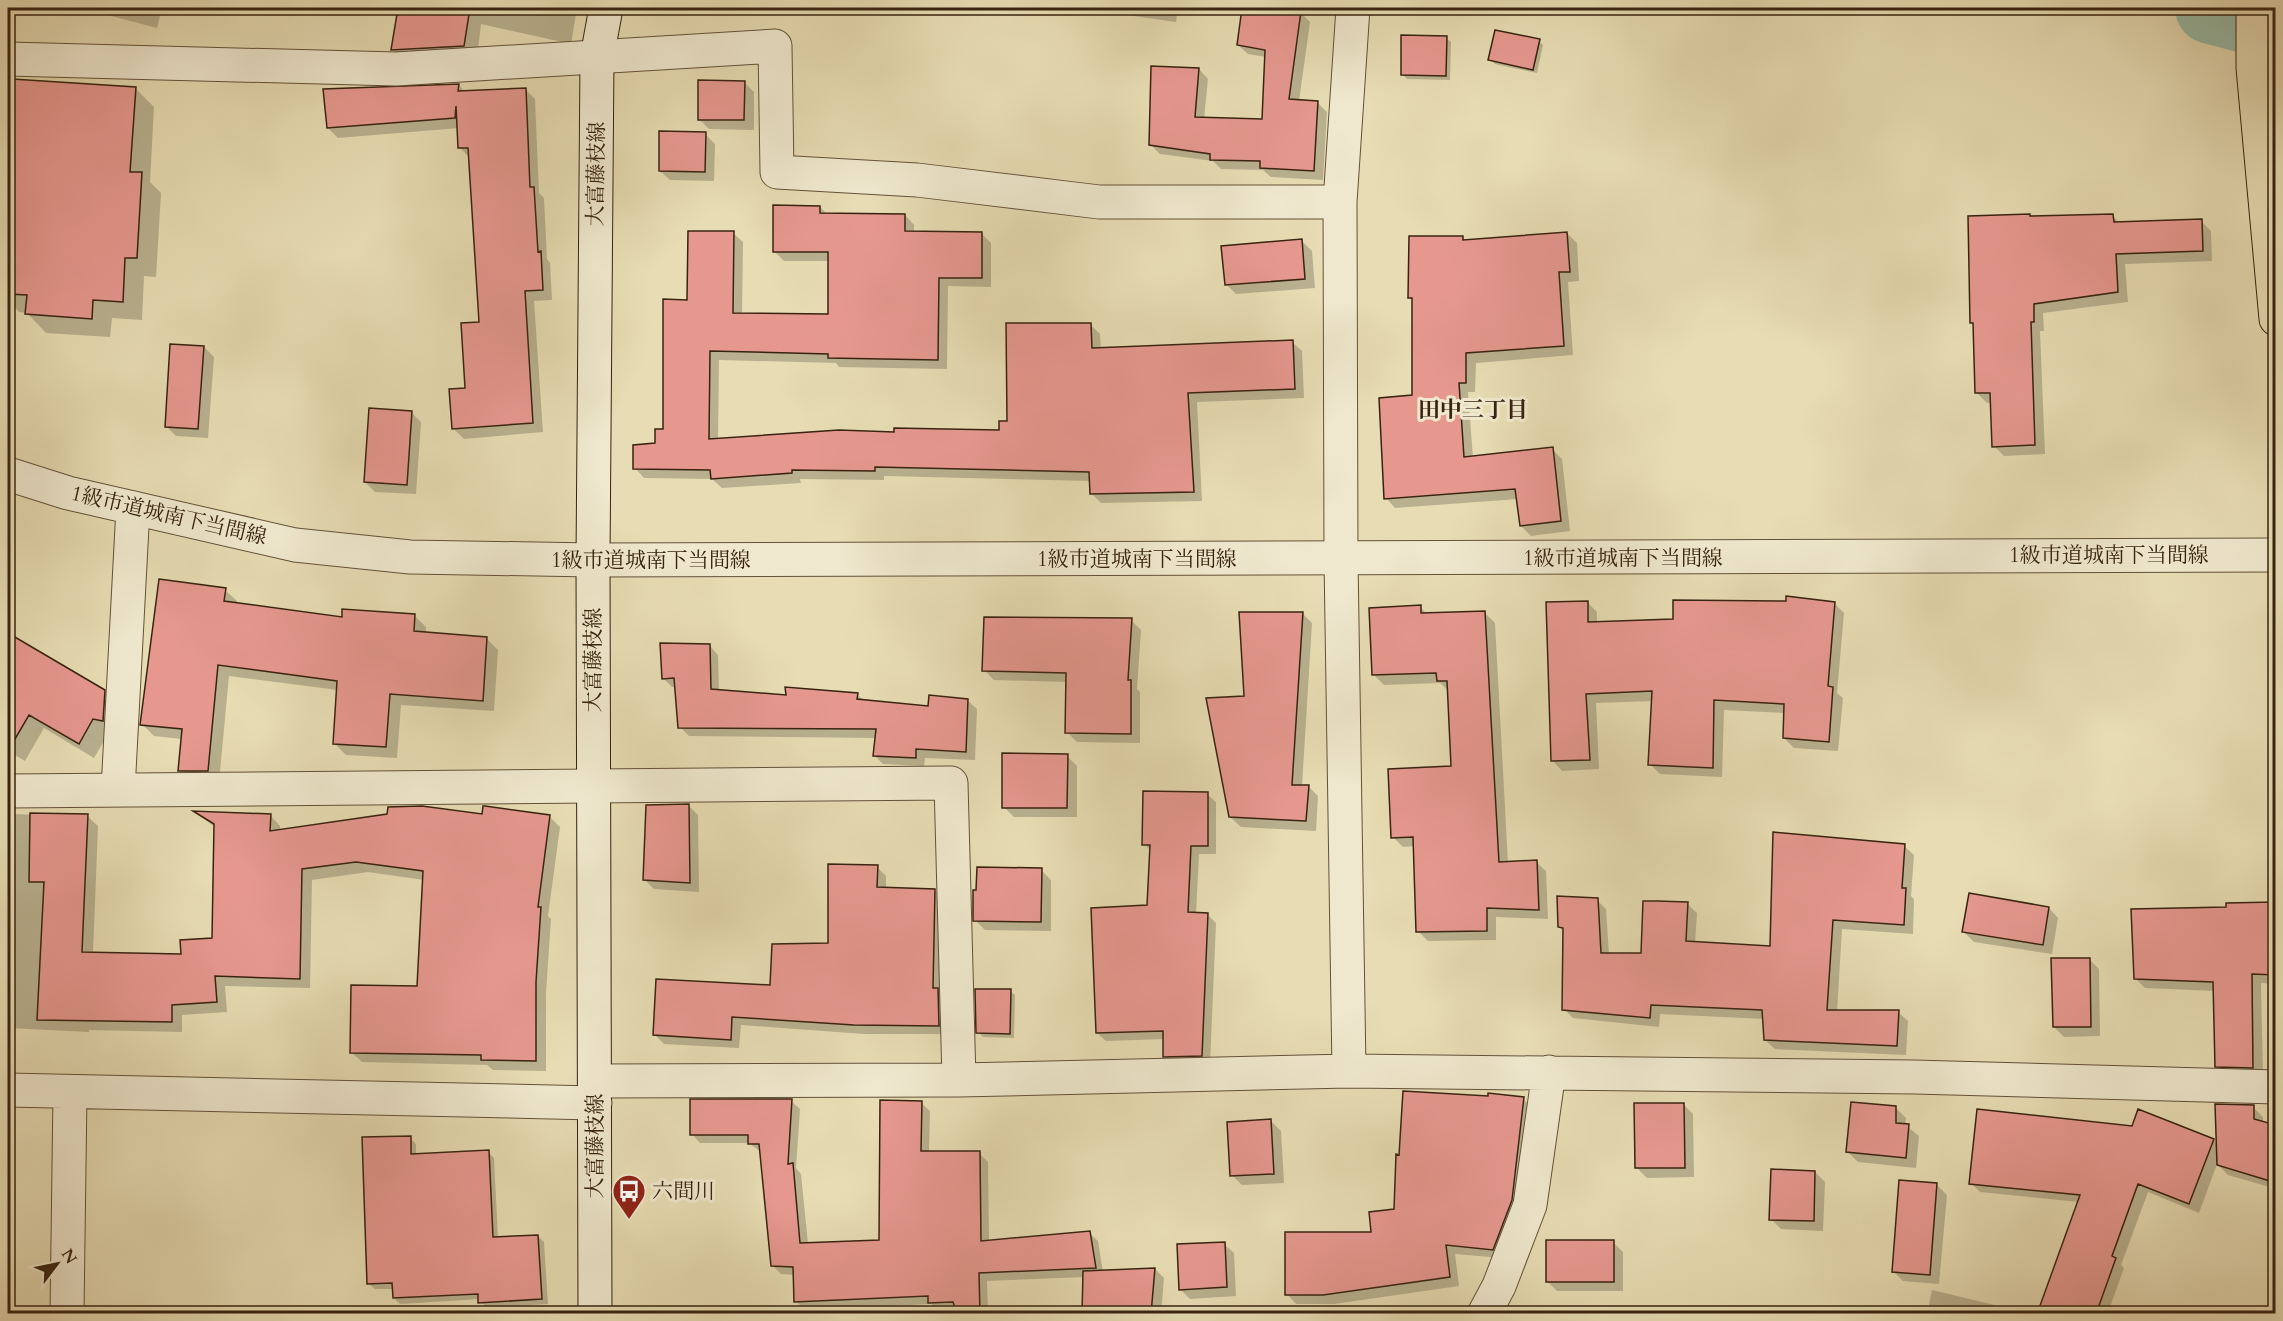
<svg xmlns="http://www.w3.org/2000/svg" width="2283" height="1321" font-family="Cardo,'Noto Serif JP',serif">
<rect width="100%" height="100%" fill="#e7dcb3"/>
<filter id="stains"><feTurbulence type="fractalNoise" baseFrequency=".00333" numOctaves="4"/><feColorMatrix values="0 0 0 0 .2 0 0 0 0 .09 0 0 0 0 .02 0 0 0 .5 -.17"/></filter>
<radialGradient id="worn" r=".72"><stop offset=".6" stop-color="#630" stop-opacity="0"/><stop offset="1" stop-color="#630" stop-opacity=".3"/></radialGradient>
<path fill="#0003" d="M81 8H162L157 28Z
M400 8H577L571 44 481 24 477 58 406 62 393 50Z
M754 8H780V10Z
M1114 8H1178L1176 22 1120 14Z
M1244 8H1296L1295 11 1300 12 1310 22 1299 101 1317 102 1327 112 1323 180 1271 177 1263 170 1221 169 1213 161 1160 154 1150 144 1199 69 1208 79 1204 119 1263 120 1266 57 1248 54 1238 45Z
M1446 38 1451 42 1450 80 1407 79 1402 74Z
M1539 41 1543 45 1537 73 1495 64 1490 59Z
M13 80 135 88 154 107 150 182 161 193 156 277 144 276 142 320 112 318 110 337 46 333 27 313 19 312 8 300V175Z
M744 82 754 92V130L709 129 699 119Z
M459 85 465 92 525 89 535 99 539 193 544 198 547 259 550 263 552 300 534 301 543 432 464 439 454 429 466 390 481 324 470 158 460 148 459 128 338 138 328 128Z
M705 134 715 144 714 181 670 180 660 171Z
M820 207 828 215H905L914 225V232L981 233 991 243V287L948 286 947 369 839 367 836 363 719 360 718 440 1000 431 1090 324 1100 334 1101 349 1292 342 1302 351 1304 398 1197 402 1202 501 1101 503 1091 493V481L884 476V480L800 479 801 483 722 488 712 479 644 478 635 468 657 445 665 431 688 301 733 233 743 242 742 314 830 315 829 261H784L774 251Z
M2112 216 2120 223 2201 221 2211 231 2212 261 2125 264 2128 302 2043 313 2044 331H2040L2045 454 2004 456 1994 446 1992 402 1987 403 1977 393 1975 326 1972 322Z
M1567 233 1577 243 1579 281 1568 282 1573 355 1476 363 1475 392H1468L1473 458 1552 449 1562 459 1570 531 1531 536 1521 526 1518 499 1395 508 1386 498 1413 397 1414 302 1410 297 1463 238 1466 241Z
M1302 241 1312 251 1315 288 1236 294 1226 284Z
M204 347 214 357 208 438 176 436 166 426Z
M411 412 421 422 416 494 375 492 365 482Z
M225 590 237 601V604L343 619 415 616 426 627V634L486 638 498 650 494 711 401 705 397 758 346 755 334 743 338 690 229 676 219 782H191L179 770 182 739 154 736 142 724Z
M1587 602 1597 612V623L1674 621 1834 603 1844 613 1837 693 1843 698 1838 751 1794 748 1784 738 1785 713 1724 710 1722 777 1660 774 1650 764 1653 701 1596 703 1599 769 1562 771 1553 761Z
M1420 607 1428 615 1485 613 1495 623 1508 863 1536 862 1546 871 1548 919 1496 917V940L1428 941 1418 931 1415 846 1403 847 1393 837 1453 768 1449 691 1440 683 1384 685 1374 675Z
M1302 613 1312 623 1302 786H1308L1318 796 1316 831 1241 827 1230 817 1246 697Z
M1131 620 1141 630 1137 689 1140 692V743L1077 742 1067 732V682L994 680 984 670Z
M16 639 104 691 119 706 108 734 94 758 44 728 25 761 8 751V653Z
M709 645 718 655 719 692 788 697 857 694 864 701 929 708 967 700 977 709 975 760 925 758 924 766 883 764 874 755 876 738 689 736 680 727 676 687H672L663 678Z
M1067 756 1077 766V817H1014L1004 807Z
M1207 794 1216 802V854H1199L1196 914H1207L1216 923 1210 1064 1173 1065 1164 1056 1165 1039 1106 1041 1097 1033 1148 907 1151 851 1144 844Z
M688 805 698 815 699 892 654 889 644 879Z
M196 813 270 815 280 826V831L483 815 549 816 560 827 548 916 551 919 546 993V1071L493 1070 487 1065 362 1062 351 1052 418 987 424 880 368 872 312 880 310 988 225 986 227 1012 182 1015V1032L89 1030V1032L8 1028V814L87 816 98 826 93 954 182 956 213 939 215 827Z
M1904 846 1914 855 1911 896 1914 899 1913 934 1842 929 1837 1012H1898L1908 1021 1906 1055 1775 1049 1765 1040 1764 1019 1660 1014 1659 1027 1573 1018 1564 1009V932L1559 926 1597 900 1606 909 1609 955 1642 954 1687 904 1697 913 1695 943 1771 948Z
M877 867 886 876V889L934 890 944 899 947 1034H864L741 1025 739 1048 664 1044 655 1035 771 987 830 945Z
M1041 870 1051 880V931L985 930 975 920Z
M2276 903V984L2261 983 2263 1077 2226 1076 2216 1066 2215 991 2145 988 2135 978Z
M2049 908 2058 918 2052 954 1974 942 1964 932Z
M2089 959 2099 969 2100 1036 2064 1037 2054 1027Z
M1010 991 1015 995 1014 1038 983 1037 978 1032Z
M1523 1099 1533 1108 1502 1258 1455 1254 1459 1286 1334 1304H1296L1287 1294 1373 1234 1395 1210Z
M791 1101 800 1109 796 1168 801 1174 808 1244 880 1241 921 1103 930 1111 929 1152 979 1153 988 1162 989 1242 1089 1233 1098 1241 1103 1272 1155 1269 1164 1278 1161 1314H1083L1085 1277 987 1281 988 1314 938 1311 931 1304 805 1310 796 1301 795 1275 781 1274 772 1265 761 1152 749 1143H700L692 1134Z
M1683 1104 1693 1114 1694 1177 1647 1178 1637 1168Z
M2253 1107 2263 1117V1123L2276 1127V1189L2228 1175 2217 1164 2199 1213 2148 1192 2121 1265 2124 1268 2109 1310 2092 1304 2079 1202 1980 1192 1971 1183 2133 1127 2139 1111 2214 1140 2218 1144Z
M1896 1108 1906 1118 1905 1125 1919 1136 1916 1168 1858 1162 1848 1152Z
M1271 1121 1281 1131 1284 1183 1242 1185 1232 1175Z
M410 1138 416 1144V1155L488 1152 494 1158 498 1238 538 1236 544 1242 548 1304 486 1308 480 1299 400 1304 394 1298V1289H375L369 1284Z
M1815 1172 1825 1182 1823 1231 1781 1229 1771 1219Z
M1937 1185 1947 1195 1939 1284 1903 1281 1893 1271Z
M1613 1242 1623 1252V1291H1557L1547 1281Z
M1224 1244 1234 1253 1236 1296 1190 1299 1180 1289Z
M2271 1279H2276V1314L2267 1313Z
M1932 1290 2032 1314H1927Z"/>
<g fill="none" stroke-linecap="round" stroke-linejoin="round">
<path stroke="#98bca7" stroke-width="72" d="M2211 8 2276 25"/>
</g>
<path fill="#e6988f" stroke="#382310" stroke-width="1.5" d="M398 8H470L464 46 391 50Z
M1242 8 1301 11 1289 99 1318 101 1314 171 1260 168V161L1210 160V154L1149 145 1151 66 1199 68 1195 117 1262 119 1265 50 1237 45Z
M1495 30 1540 39 1533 70 1488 60Z
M1401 35 1447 36 1446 76 1401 75Z
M12 79 136 87 130 172H142L137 258H125L123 302 93 300 92 319 25 314 27 295 8 294V151Z
M698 80 745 81 744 120H698Z
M459 84 458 91 526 88 530 187H534L538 252 541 251 543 290 525 291 533 423 452 429 449 389 465 388 461 323 479 322 468 148H458L456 106 455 118 327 128 323 89Z
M659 131 706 132 705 172 659 171Z
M773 205 820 206V213L905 214V231L982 232V278H939L938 360 828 358V354L710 351 709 439 839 430 894 432V428L999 430V421H1007L1006 323H1091L1092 348 1293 340 1295 389 1188 393 1194 492 1090 494 1089 472 875 467V471L792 470V473L711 479 710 470 633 469V445L655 443V429H663V299L687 300 688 231H734L733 313 828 314V252H773Z
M2030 214V216L2113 214 2114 222 2202 219 2203 251 2116 254 2118 292 2034 304V322H2031L2035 445 1992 447 1990 393H1975L1973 323H1970L1968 216Z
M1567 232 1570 272H1559L1564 346 1466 353V383H1459L1464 457 1553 447 1561 521 1520 526 1515 489 1384 499 1379 398 1412 395V298H1408L1409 236H1463V240Z
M1302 239 1305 279 1225 285 1221 246Z
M170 344 204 346 198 429 165 427Z
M369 408 412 411 407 485 364 482Z
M159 579 226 588 224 601 342 617V609L415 614 414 631 487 637 483 701 390 694 386 747 333 744 337 681 218 665 208 771H178L182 729 140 725Z
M1786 596 1835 602 1828 686 1833 687 1829 742 1783 738 1784 704 1714 700 1713 768 1648 765 1652 691 1586 694 1590 760 1551 761 1546 602 1588 601V622L1673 619V600L1786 601Z
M1421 605V613L1485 611 1499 862 1537 860 1539 910 1487 908V931L1416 932 1413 837 1391 838 1388 769 1451 766 1447 681H1437L1436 673 1372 675 1369 608Z
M1239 612H1303L1292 785H1309L1306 821 1229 817 1206 698 1244 696Z
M984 617 1132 618 1128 680H1131V734L1065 733 1066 673 982 671Z
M8 633 105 690 103 721 93 719 79 744 29 715 8 751Z
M660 643 710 644 711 689 786 695 785 687 858 693 857 699 928 706 929 695 968 699 966 752 916 749V758L873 756 876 729 678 728 674 678 662 679Z
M1002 753 1068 754 1067 808H1002Z
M1143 791 1208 792V846H1191L1188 912 1208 913 1202 1056 1163 1057V1031L1096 1033 1091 908 1147 905 1150 845H1142Z
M689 804 690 883 643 880 646 805Z
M422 806 482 814 483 806H485L550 815 538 907H541L536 982V1061L481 1060V1055L350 1053 351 985 417 986 423 871 356 862 302 869 300 979 215 976 217 1002 172 1005V1022L37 1020 44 882H29L30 813 88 814 82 952 181 954 180 940 212 938 214 824 193 811 271 814 270 831 387 814 388 807Z
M1773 832 1905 844 1902 888H1906L1904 925 1833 920 1827 1010H1899L1897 1046 1764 1040 1762 1010 1651 1005 1650 1018 1562 1010 1563 928 1558 927 1557 896 1598 898 1601 953H1641L1643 901H1657L1688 902 1686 941 1770 946Z
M828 864 878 865 877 887 935 889 933 988H938L939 1026 854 1025 732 1017 731 1040 653 1035 656 979 770 985 772 944 828 943Z
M977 867 1042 868 1041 922 973 921V890H976Z
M1969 893 2049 907 2043 945 1962 932Z
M2276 902V975L2252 974 2253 1068 2215 1067 2213 982 2134 979 2131 909 2226 907V903Z
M2051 958H2090L2091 1027H2053Z
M975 989H1011L1010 1034 976 1033Z
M1403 1091 1488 1096V1093L1524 1097 1512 1200 1493 1250 1446 1245 1450 1277 1323 1295H1285V1232H1371L1369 1212 1394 1209 1396 1154 1399 1155Z
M690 1099H792L788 1164 793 1163 800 1243 879 1240 880 1100 922 1101 921 1151H980L981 1241 1090 1231 1096 1268 979 1273 980 1314H957L953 1302 928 1303V1296L794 1302 793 1267 771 1266 759 1144H748V1135H690Z
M1851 1102 1896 1106V1123L1909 1124 1906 1158 1846 1152Z
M1634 1103H1684L1685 1168H1635Z
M2215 1104 2254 1105V1119L2276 1125V1163L2270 1181 2217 1165Z
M1977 1109 2132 1126 2138 1109 2214 1139 2189 1204 2138 1184 2112 1256 2116 1258 2096 1314H2037L2080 1195 1969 1184Z
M1271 1119 1274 1174 1230 1176 1227 1122Z
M411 1136V1154L489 1150 493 1237 538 1235 542 1299 478 1303V1294L393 1298 392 1283 367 1284 362 1137Z
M1771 1169 1815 1171 1814 1221 1769 1220Z
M1899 1180 1937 1183 1930 1275 1892 1272Z
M1546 1240H1614V1282H1546Z
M1225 1242 1227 1287 1179 1290 1177 1244Z
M1155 1268 1151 1314H1082L1083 1271Z"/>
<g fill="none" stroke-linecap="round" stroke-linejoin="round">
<defs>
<path id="minor" d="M8 59 396 69 775 46 777 172 917 180 1099 202H1340
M118 790 133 508
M8 791 951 783 959 1080
M1349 1071 1341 559 1340 202 1353 8
M595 1081 959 1080 1349 1071 1914 1077 2276 1087
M8 1090 595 1103
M67 1314 70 1092
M1484 1314 1499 1286 1530 1205 1549 1072"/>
<path id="tertiary" d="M8 474 68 493 295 545 410 557 593 560 2276 555"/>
<path id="secondary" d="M595 1314 593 560 597 57 606 8"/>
<path id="primary" d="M2253 8V68L2276 319"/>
</defs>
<use href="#minor" stroke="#645139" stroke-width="35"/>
<use href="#tertiary" stroke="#645139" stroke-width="35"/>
<use href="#secondary" stroke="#382310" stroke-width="35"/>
<use href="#primary" stroke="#382310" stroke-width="35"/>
<use href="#minor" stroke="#efe8ce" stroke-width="33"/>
<use href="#tertiary" stroke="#efe8ce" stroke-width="33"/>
<use href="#secondary" stroke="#efe8ce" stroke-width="33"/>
<use href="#primary" stroke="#e7dcb3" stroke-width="33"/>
</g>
<defs>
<symbol id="bus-pin" viewBox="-11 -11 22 30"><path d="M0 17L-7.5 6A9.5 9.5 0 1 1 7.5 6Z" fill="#8f2418" stroke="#efe8ce"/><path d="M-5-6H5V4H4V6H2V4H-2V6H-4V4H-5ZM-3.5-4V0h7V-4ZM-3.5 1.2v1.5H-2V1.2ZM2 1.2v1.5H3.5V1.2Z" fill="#fff"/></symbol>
</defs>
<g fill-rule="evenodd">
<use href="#bus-pin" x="610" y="1172" width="38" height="52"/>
</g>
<g text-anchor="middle" stroke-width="6" stroke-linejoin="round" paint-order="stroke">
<g font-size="21" fill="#382310" stroke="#efe8ce">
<text transform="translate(596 174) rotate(-89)" y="7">大富藤枝線</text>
<text transform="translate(169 515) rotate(13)" y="7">1級市道城南下当間線</text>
<text x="2109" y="562">1級市道城南下当間線</text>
<text x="1623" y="565">1級市道城南下当間線</text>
<text x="1137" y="566">1級市道城南下当間線</text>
<text x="651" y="567">1級市道城南下当間線</text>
<text transform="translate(593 660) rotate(-90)" y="7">大富藤枝線</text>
<text transform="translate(595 1146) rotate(-90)" y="7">大富藤枝線</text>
</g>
<g font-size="21" fill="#382310" stroke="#efe8ce" text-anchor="start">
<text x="652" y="1198">六間川</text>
</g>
<g font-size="22" font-weight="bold" fill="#382310" stroke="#efe8ce">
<text x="1473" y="417">田中三丁目</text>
</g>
</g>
<rect width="2283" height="1321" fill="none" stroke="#e7dcb3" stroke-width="30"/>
<rect x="9" y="9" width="2265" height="1303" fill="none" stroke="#382310" stroke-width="3"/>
<rect x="15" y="15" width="2253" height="1291" fill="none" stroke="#382310" stroke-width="1.5"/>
<g transform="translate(57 1264) rotate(58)" stroke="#efe8ce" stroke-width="4.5" paint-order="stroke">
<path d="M0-4.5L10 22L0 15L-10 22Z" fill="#382310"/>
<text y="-9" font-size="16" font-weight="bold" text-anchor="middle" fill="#382310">N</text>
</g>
<rect width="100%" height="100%" filter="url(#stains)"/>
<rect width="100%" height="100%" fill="url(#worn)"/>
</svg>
